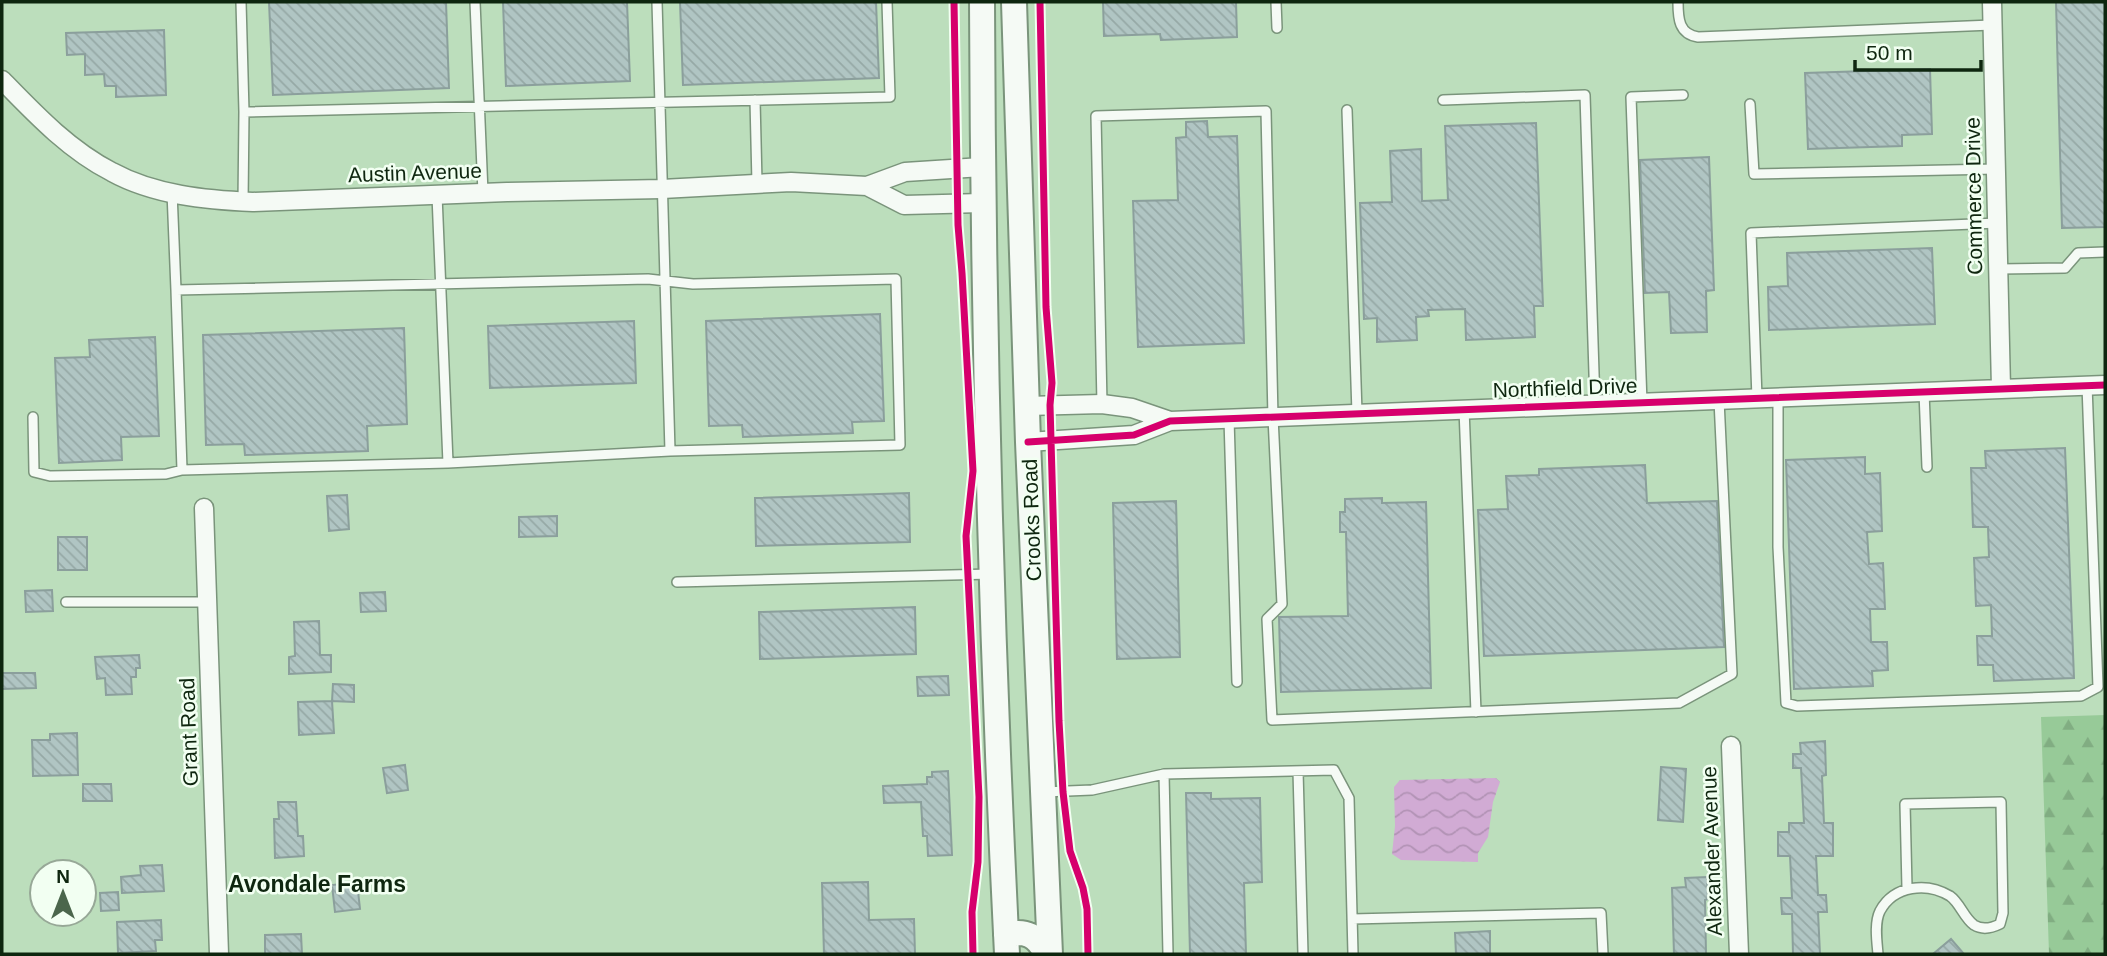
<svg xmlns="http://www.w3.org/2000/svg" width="2107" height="956" font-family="Arial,sans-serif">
<defs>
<pattern id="forest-firs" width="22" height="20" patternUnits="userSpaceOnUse" patternTransform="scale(1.75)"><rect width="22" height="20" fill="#97ca98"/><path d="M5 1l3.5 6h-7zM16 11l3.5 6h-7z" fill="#81ad82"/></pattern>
<pattern id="water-waves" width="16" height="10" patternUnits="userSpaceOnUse" patternTransform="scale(1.75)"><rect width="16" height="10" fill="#d1abd4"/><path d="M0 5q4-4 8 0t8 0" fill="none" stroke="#b293b5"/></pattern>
<pattern id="building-back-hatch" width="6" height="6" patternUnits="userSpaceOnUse" patternTransform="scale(1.75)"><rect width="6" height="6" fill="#b0c5c3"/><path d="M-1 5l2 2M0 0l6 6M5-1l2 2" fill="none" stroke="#96a9a6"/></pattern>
</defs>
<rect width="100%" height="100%" fill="#bcdebc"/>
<path fill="url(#forest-firs)" d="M2105 715V954H2049L2041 717Z"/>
<path fill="url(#water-waves)" d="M1496 778 1500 782 1493 802 1488 837 1478 853V862L1401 860 1392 854 1395 826 1394 787 1400 780Z"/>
<path fill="url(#building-back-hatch)" stroke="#8b9f9c" stroke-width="2" d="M269 2H446L449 88 273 95Z
M503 2H627L630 81 506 86Z
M680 2H876L879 78 683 85Z
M1103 2H1236L1237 37 1161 40 1160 34 1104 36Z
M2056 2H2105V227L2062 228Z
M164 30 166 95 116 97V86H105L104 74 85 75V54L67 55 66 33Z
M1930 69 1932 134 1902 135V146L1808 149 1805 73Z
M1207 121 1208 137 1237 136 1244 343 1138 347 1133 201 1178 200 1176 138 1186 137V122Z
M1536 123 1543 306H1534L1535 337 1466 340 1465 309 1428 310 1429 316 1416 317 1417 340 1377 342V318L1364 319 1360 203 1392 202 1390 151 1421 149 1422 201 1448 200 1445 126Z
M1709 157 1714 290 1706 291 1707 332 1671 333 1669 292 1645 293 1640 160Z
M1932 248 1935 324 1769 330 1768 287 1788 286 1787 253Z
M880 314 884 421 852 422 853 433 743 437 742 425 709 426 706 321Z
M634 321 636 383 490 388 488 326Z
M404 328 407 424 367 426 368 451 245 455 244 444 206 445 203 335Z
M155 337 159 436 121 437 122 460 59 463 55 358 90 357 89 340Z
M2065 448 2074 678 1994 681 1993 665H1978L1977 636H1992L1991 605 1976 606 1974 558 1989 557 1988 527H1973L1971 468H1986L1985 451Z
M1865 457V474L1880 473 1882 531 1867 532 1869 564 1883 563 1885 609H1870L1871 642H1887L1888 670 1872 671 1873 686 1794 689 1786 460Z
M1645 465 1647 503 1717 501 1724 647 1484 656 1478 510 1508 509 1506 476 1539 475V469Z
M909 493 910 542 756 546 755 498Z
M347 495 349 529 329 531 327 496Z
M1382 498V503L1426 502 1431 688 1281 692 1279 617 1348 616 1346 532H1340V512H1345V499Z
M1176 501 1180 657 1117 659 1113 503Z
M557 516V536L519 537V517Z
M58 537H87V570H58Z
M52 590 53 611 26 612 25 591Z
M385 592 386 611 361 612 360 593Z
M915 607 916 654 760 659 759 612Z
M319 621 320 655H331V672L289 674V657L295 656 294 622Z
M139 655 140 668H136V677H131L132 694 106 695 105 678 97 679 95 657Z
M2 673H35L36 688 2 689Z
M948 676 949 695 918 696 917 677Z
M333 684 354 685V702L332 701Z
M332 701 334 733 299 735 298 702Z
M77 733 78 775 33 776 32 740H50V734Z
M1825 741 1826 775 1822 776 1824 823H1833V856H1816L1818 895H1826L1827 912H1818L1820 954H1793L1792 914H1782L1781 898H1792L1790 856H1778V832H1789V823H1804L1801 768H1793V754H1801L1800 743Z
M405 765 408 790 387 793 383 768Z
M1661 767 1686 769 1683 822 1658 820Z
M948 771 952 855 928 856 927 836H923L921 802 884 803 883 786 927 784V777H932V772Z
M83 784H111L112 801H83Z
M1186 793H1211V799L1260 798 1262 882 1244 883 1246 954H1190Z
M278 802H296L298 836H303L304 856 275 858 274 819H279Z
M162 865 164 891 122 893 121 877 141 875 140 866Z
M1707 877 1708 899 1705 900 1706 954H1674L1672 888 1686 887 1685 878Z
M357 882 360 909 335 912 332 885Z
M868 882 869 920 914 919 915 954H824L822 883Z
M118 892 119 910 101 911 100 893Z
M161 920 162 940H155L156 951 118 953 117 922Z
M1490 931V954H1456L1455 933Z
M301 934 302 954H265V935Z
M1951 939 1964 954H1933Z"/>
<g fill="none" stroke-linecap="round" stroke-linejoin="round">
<defs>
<path id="service" d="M241 2 244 112 243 202
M475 2 483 193
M657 2 670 451 900 445 896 279 693 284 648 279 176 290 182 470 448 463 670 451
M1276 2 1277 28
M1678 2C1678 19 1679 34 1698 37L1992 25
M755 100 757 183
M1443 100 1585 95 1595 404
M1750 104 1754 174 1996 169
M1347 110 1357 413
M244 112 890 97 887 2
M172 192 176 290
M437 195 448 463
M1999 269 2065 268 2078 253 2105 252
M1924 392 1927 467
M1778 397V547L1786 703 1797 706 2081 696 2098 687 2087 385
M1757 398 1751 233 1998 223
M1642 403 1631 97 1683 95
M1102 404 1096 116 1266 111 1273 417 1282 604 1267 619 1272 720 1679 703 1732 674 1719 400
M1464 409 1476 712
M33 417 34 472 50 476 166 474 182 470
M1229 419 1237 682
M677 582 991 574
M66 602H208
M1298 771 1303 954
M1164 774 1168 954
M1044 792 1092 790 1164 774 1334 770 1349 798 1353 954
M1352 919 1601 913 1603 954
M1878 954C1877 942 1874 923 1880 911 1894 885 1927 882 1950 896 1960 903 1964 918 1974 925 1982 930 1992 928 2000 924L2003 913 2001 802 1905 804 1907 888"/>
<path id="minor" d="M1992 2 2001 388
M2 80C35 114 69 150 112 172 154 195 206 200 253 202L507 192 662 189 791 182 867 186 904 205 982 203
M867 186 905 172 982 167
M1027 406 1102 404 1132 408 1170 421
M1028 442 1134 435 1170 421 2105 385
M204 508 219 954
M1731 746 1739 954"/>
<path id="secondary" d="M982 2C983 319 991 637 1007 954
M1014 2 1028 442 1050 954
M1006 935C1025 929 1038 936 1046 954"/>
</defs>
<use href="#service" stroke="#7a947b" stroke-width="12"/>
<use href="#minor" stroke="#7a947b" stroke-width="21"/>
<use href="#secondary" stroke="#7a947b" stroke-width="28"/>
<use href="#service" stroke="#f5faf5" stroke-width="9"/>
<use href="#minor" stroke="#f5faf5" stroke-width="18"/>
<use href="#secondary" stroke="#f5faf5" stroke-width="24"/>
<defs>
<path id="cycleway" d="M954 2 958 225 962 273 973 471 966 536 979 797 978 862 972 912 973 954
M1040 2 1046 307 1052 383 1050 405 1059 721 1063 792 1070 851 1083 888 1087 909 1088 954
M1028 442 1134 435 1170 421 2105 385"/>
</defs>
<use href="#cycleway" stroke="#f2fff2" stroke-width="11"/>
<use href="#cycleway" stroke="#d6006c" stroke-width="7"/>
</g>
<g text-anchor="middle" stroke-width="5" stroke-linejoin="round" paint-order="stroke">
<g font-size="21" fill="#0e260f" stroke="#f2fff2">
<text transform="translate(415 173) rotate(-2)" y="7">Austin Avenue</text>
<text transform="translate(1974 196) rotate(-91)" y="7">Commerce Drive</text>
<text transform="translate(1565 388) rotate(-2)" y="7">Northfield Drive</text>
<text transform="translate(1032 520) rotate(-92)" y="7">Crooks Road</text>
<text transform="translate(189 732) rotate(-92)" y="7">Grant Road</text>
<text transform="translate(1712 851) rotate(-92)" y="7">Alexander Avenue</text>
</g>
<g font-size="23" font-weight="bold" fill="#0e260f" stroke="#f2fff2">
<text x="317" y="892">Avondale Farms</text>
</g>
</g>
<rect width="2107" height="956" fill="none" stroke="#0e260f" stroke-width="7"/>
<g transform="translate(63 893)"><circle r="33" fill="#f2fff2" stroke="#97a897" stroke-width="2"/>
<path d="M0-5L12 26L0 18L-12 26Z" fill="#4b664c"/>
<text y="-10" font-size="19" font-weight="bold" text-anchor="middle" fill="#0e260f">N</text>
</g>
<path d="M1855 60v10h126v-10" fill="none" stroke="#0e260f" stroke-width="3.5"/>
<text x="1866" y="60" font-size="21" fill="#0e260f" stroke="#f2fff2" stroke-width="5" paint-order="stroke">50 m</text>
</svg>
